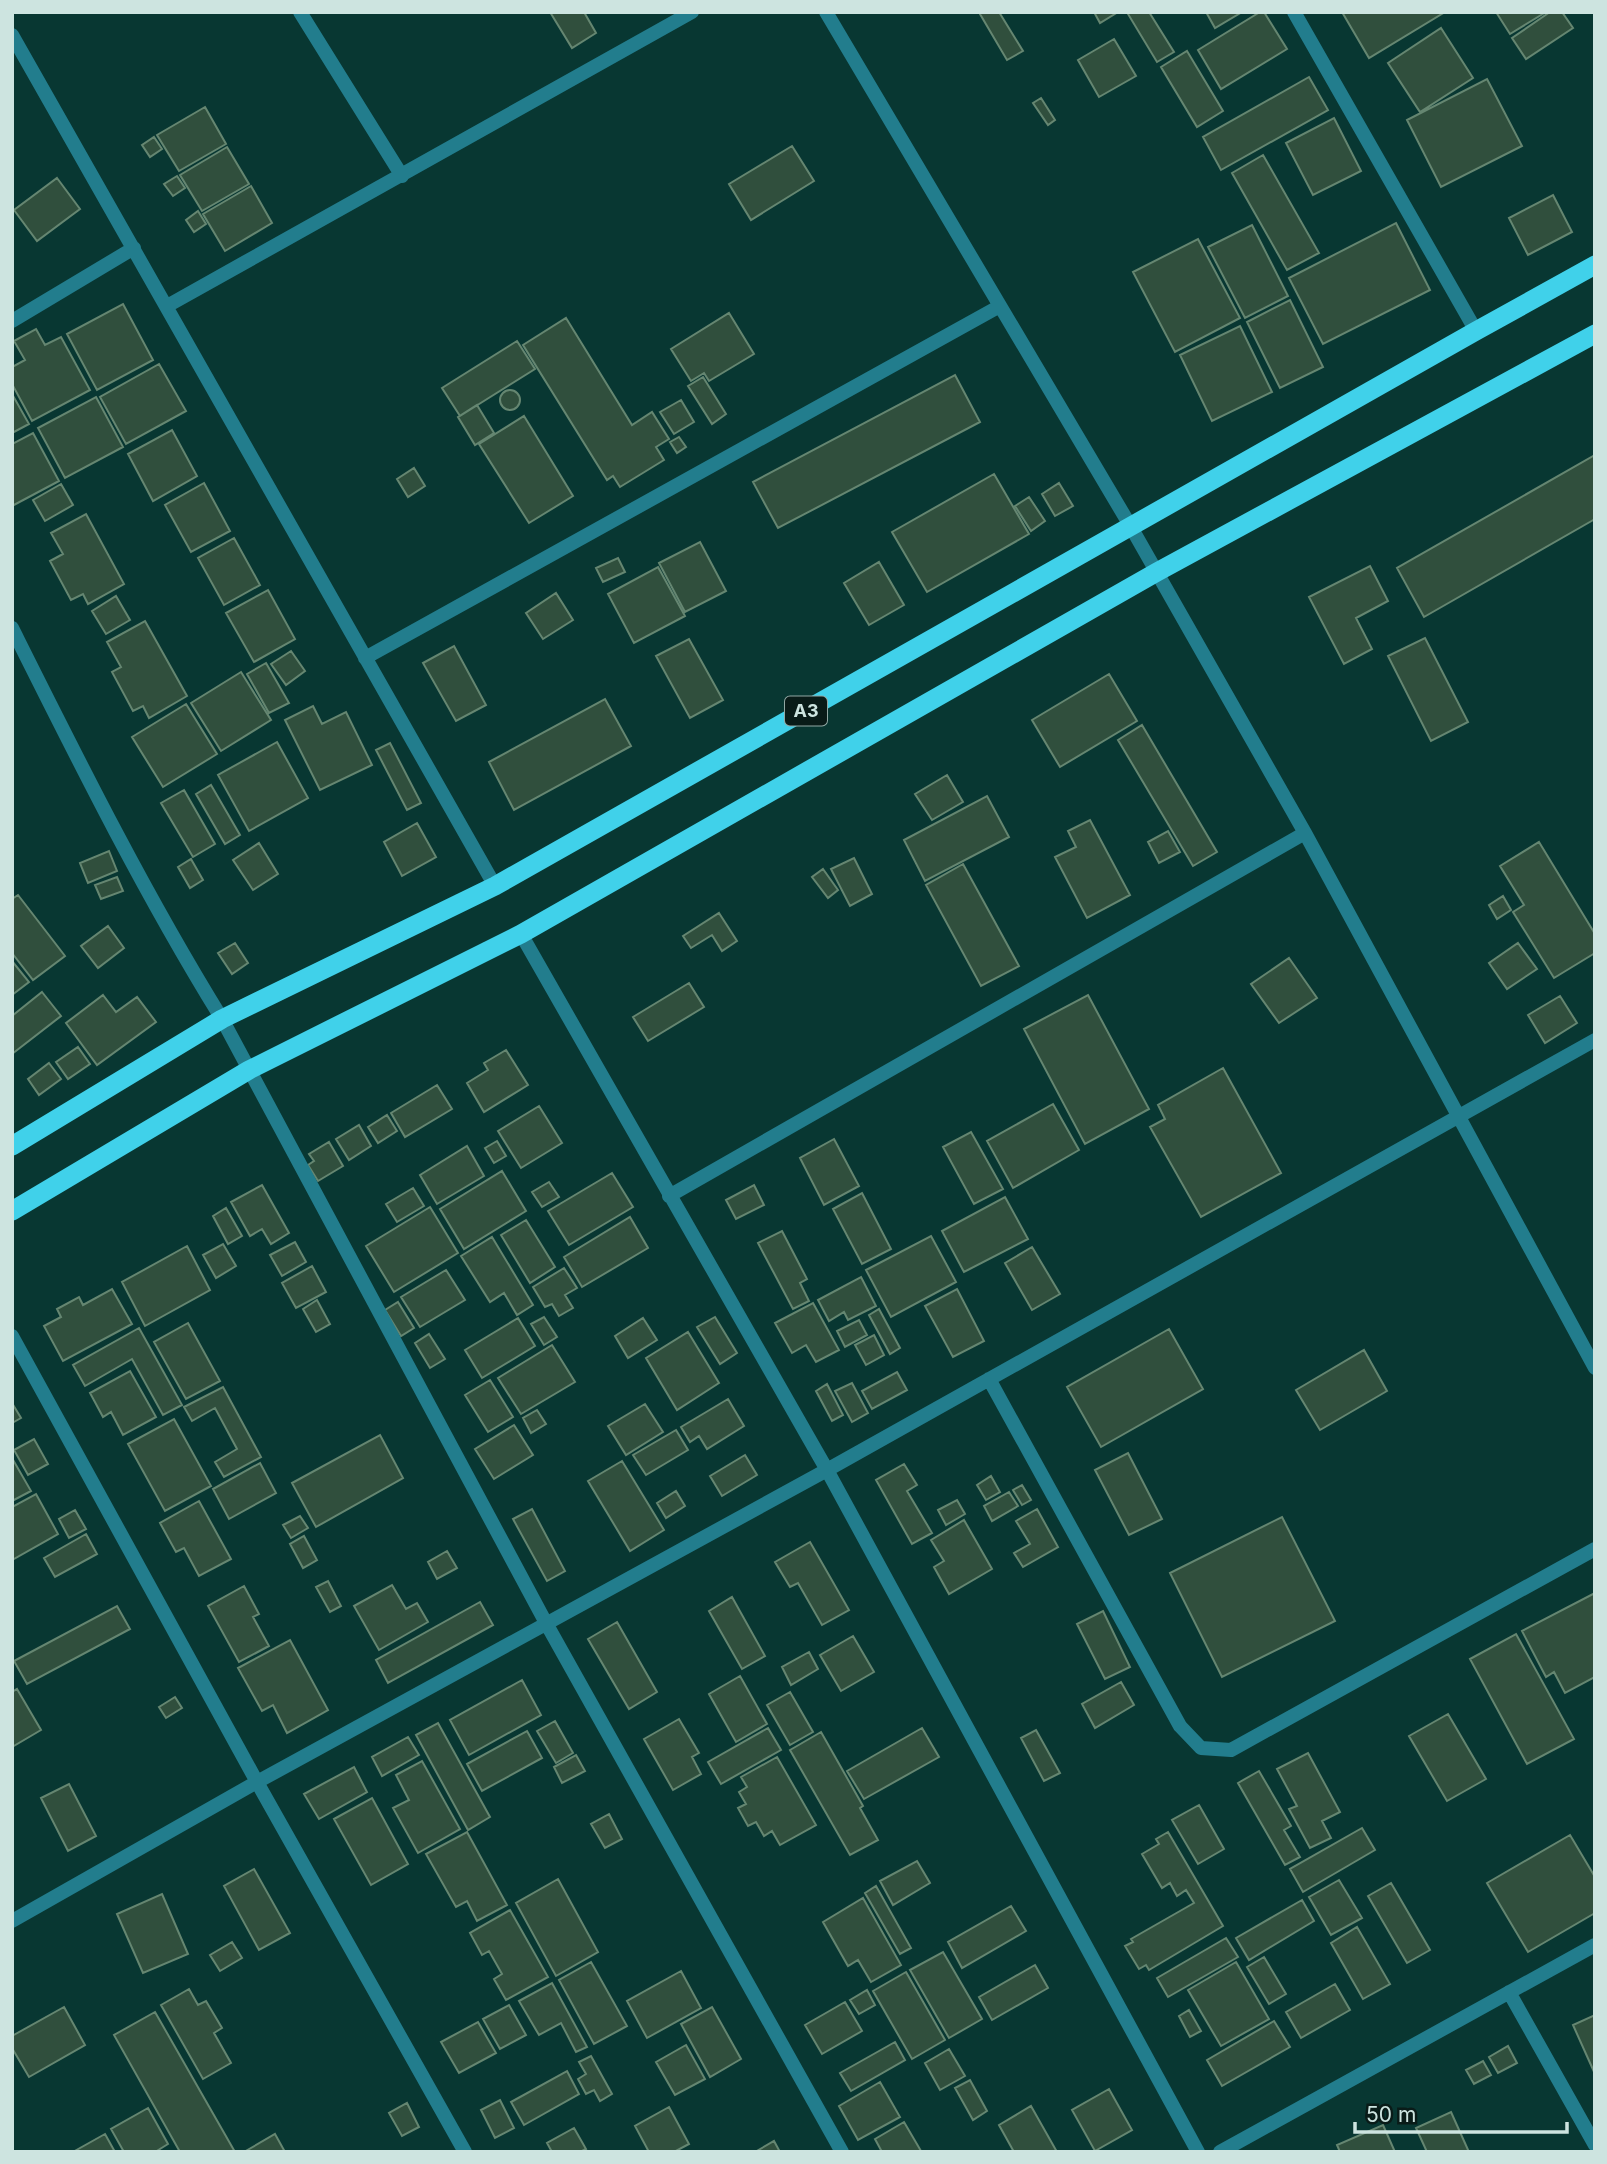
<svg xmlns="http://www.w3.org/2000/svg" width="1607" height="2164" font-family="Inter,sans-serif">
<rect width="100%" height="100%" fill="#083732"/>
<path fill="#304f3d" stroke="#658671" stroke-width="2" d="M550 12H584L596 33 572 48Z
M983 12H999L1023 51 1007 60 980 14Z
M1094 12H1118L1100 23Z
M1130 12H1149L1174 52 1157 62 1128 14Z
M1206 12H1242L1215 28Z
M1260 12H1264L1287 49 1221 89 1198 50Z
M1342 12H1445L1369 58Z
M1496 12H1546L1510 34Z
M1550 12H1562L1573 28 1526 59 1512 38Z
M1441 28 1473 78 1420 112 1388 63Z
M1114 39 1136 76 1099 97 1078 60Z
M1187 51 1223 111 1197 127 1161 67Z
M1309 77 1328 110 1221 170 1203 137Z
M1487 79 1522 146 1441 187 1407 120Z
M1041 98 1055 120 1048 125 1033 103Z
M205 107 226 144 179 171 157 135Z
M1334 118 1361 171 1313 195 1286 143Z
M154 137 162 149 150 157 142 145Z
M792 146 814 181 751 220 729 184Z
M227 147 249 184 202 211 180 175Z
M1263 155 1319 253 1287 270 1232 173Z
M177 176 185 188 173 196 164 184Z
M57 178 80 209 37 241 14 210Z
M251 186 272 223 225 251 203 214Z
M1553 195 1572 232 1528 255 1509 218Z
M198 211 206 224 194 232 186 220Z
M1396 223 1430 290 1323 344 1289 278Z
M1252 225 1288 296 1245 318 1208 247Z
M1198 239 1240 318 1175 352 1133 272Z
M1290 300 1323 367 1280 388 1247 322Z
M123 304 153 360 97 390 67 334Z
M729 313 754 354 709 381 704 373 691 381 671 349Z
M566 318 632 425 652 412 669 439 656 447 664 460 620 487 613 476 607 480 523 345Z
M1240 326 1272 392 1212 421 1180 355Z
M36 329 45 345 61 337 90 390 32 421 12 384V367L25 360 14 341Z
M517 341 535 369 460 416 442 388Z
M159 364 186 411 126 444 100 397Z
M955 375 980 422 778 528 753 482Z
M703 377 726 414 712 424 688 386Z
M500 400a10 10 0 1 1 20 0a10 10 0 1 1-20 0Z
M12 394 29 424 12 433Z
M96 397 123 447 65 478 38 428Z
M681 400 694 422 674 434 660 412Z
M477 405 494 433 475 445 458 417Z
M524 416 573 496 529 523 479 444Z
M172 430 197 476 153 501 128 454Z
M33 433 59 481 12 506V444Z
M679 437 686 447 677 453 670 442Z
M1595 455V519L1424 617 1397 568Z
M414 468 425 486 408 497 397 479Z
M994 474 1029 534 927 592 892 532Z
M204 483 230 531 191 552 165 505Z
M1059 483 1073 506 1055 516 1042 494Z
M61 484 73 505 45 521 33 500Z
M1029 497 1045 521 1031 531 1015 506Z
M86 514 124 584 88 604 83 594 71 600 50 561 63 554 51 533Z
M234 538 260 585 224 605 198 558Z
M700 542 726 591 685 612 659 563Z
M618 558 625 572 603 582 596 568Z
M879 562 904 605 869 625 844 583Z
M1370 566 1388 601 1356 618 1372 649 1344 664 1309 597Z
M658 567 685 616 634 643 608 594Z
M268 590 295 639 254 662 226 613Z
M556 593 573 620 543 639 526 613Z
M116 596 130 620 106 634 92 611Z
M145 621 187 696 149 718 143 706 133 711 112 672 121 667 107 642Z
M1425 638 1468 722 1431 741 1388 656Z
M689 639 723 700 690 718 656 656Z
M454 646 486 705 456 721 423 663Z
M291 651 305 671 286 685 271 664Z
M266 663 289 703 269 713 247 674Z
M241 672 271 720 221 751 191 703Z
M1109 674 1137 721 1060 767 1032 720Z
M605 699 631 746 514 810 489 762Z
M186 704 217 754 163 787 132 737Z
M313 706 322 724 346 712 372 765 320 790 285 720Z
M1142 725 1217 852 1193 866 1118 740Z
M277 742 308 798 249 831 218 775Z
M390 743 421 803 407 810 376 750Z
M947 775 963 802 932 820 915 794Z
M211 785 240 835 225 844 196 794Z
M184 790 215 844 193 857 161 803Z
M987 796 1009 837 925 881 904 840Z
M1090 820 1130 895 1087 918 1055 857 1076 847 1068 831Z
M417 823 436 857 402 876 384 842Z
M1168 831 1180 852 1159 863 1148 842Z
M1539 842 1595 934V953L1554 978 1513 912 1524 905 1500 866Z
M259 843 278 874 253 890 233 860Z
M109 851 117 871 88 883 80 863Z
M854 858 872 894 850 906 831 869Z
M191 859 203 880 190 888 178 867Z
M963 864 1019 966 981 986 926 885Z
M823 869 838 890 828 898 812 877Z
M117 877 123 891 101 899 95 885Z
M18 895 65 956 33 980 12 953V899Z
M1503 896 1511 910 1497 919 1489 905Z
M719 913 737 941 722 951 712 935 691 948 683 936Z
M108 926 124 948 98 968 81 946Z
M235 943 248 963 232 974 218 953Z
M1518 943 1537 969 1507 989 1489 963Z
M1289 958 1317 998 1279 1023 1251 984Z
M12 961 29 982 12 995Z
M689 983 704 1007 648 1041 633 1017Z
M42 992 61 1016 12 1054V1016Z
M103 995 116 1012 137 997 156 1022 97 1065 66 1023Z
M1088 995 1149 1109 1085 1144 1024 1029Z
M1560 996 1577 1023 1545 1043 1528 1015Z
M78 1047 90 1064 68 1079 56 1062Z
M506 1050 528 1085 484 1112 467 1083 488 1070 484 1063Z
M49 1063 61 1079 39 1095 28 1079Z
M1223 1068 1281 1173 1201 1217 1150 1127 1165 1119 1158 1105Z
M437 1085 452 1109 405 1137 391 1113Z
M1053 1104 1079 1150 1013 1188 987 1141Z
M539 1106 562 1143 521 1168 498 1131Z
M387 1115 397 1131 378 1143 368 1127Z
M359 1125 371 1146 349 1160 336 1139Z
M971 1132 1003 1189 974 1204 943 1147Z
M834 1139 859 1186 824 1205 800 1158Z
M497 1141 506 1156 494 1163 485 1148Z
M329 1142 343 1166 318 1181 308 1165 314 1161 309 1154Z
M467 1146 484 1176 437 1204 420 1175Z
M502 1171 526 1211 464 1249 440 1209Z
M612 1173 633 1207 569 1245 548 1211Z
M549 1182 559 1197 542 1207 532 1192Z
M262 1185 289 1233 271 1244 262 1229 250 1236 231 1202Z
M754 1185 764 1205 736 1219 726 1200Z
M413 1188 424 1206 397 1222 386 1204Z
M862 1193 891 1249 862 1264 833 1209Z
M1005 1197 1028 1239 964 1272 942 1231Z
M430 1207 458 1253 394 1292 366 1246Z
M226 1208 242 1236 228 1244 213 1216Z
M630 1217 648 1248 582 1287 564 1257Z
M526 1220 555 1267 530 1283 501 1235Z
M782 1231 807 1279 800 1283 809 1301 793 1309 758 1243Z
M931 1236 956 1282 891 1317 866 1270Z
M492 1237 533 1305 517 1315 504 1293 490 1302 461 1256Z
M295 1242 306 1262 282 1276 270 1255Z
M223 1244 236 1266 216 1278 203 1255Z
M187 1246 210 1290 145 1326 122 1282Z
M1032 1247 1060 1294 1032 1310 1005 1263Z
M312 1266 326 1292 296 1308 282 1283Z
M564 1268 577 1288 565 1295 573 1308 559 1316 552 1304 545 1307 533 1287Z
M446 1270 465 1300 420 1327 401 1297Z
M861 1277 876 1306 848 1320 844 1312 829 1321 818 1300Z
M112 1289 132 1324 63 1361 44 1326 61 1317 57 1309 79 1297 83 1305Z
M957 1289 984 1341 953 1357 925 1306Z
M317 1300 330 1324 316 1332 303 1309Z
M398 1302 414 1328 401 1336 385 1310Z
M813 1303 839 1350 816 1362 806 1345 792 1353 775 1323Z
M879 1309 900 1348 890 1354 869 1315Z
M544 1317 557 1337 544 1345 531 1324Z
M715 1317 737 1353 720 1364 697 1327Z
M518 1318 535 1346 482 1378 465 1350Z
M643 1318 657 1340 628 1358 615 1336Z
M859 1320 867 1335 845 1347 837 1331Z
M188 1323 220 1381 186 1399 154 1342Z
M139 1328 182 1405 163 1415 132 1359 85 1386 73 1365Z
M1169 1329 1203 1389 1101 1447 1067 1387Z
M688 1332 719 1383 677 1410 646 1358Z
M429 1334 445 1359 430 1368 415 1343Z
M874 1335 884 1355 866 1365 855 1345Z
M552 1345 575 1382 521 1414 498 1378Z
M1364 1350 1387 1391 1320 1430 1296 1390Z
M130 1371 156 1417 123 1435 111 1412 103 1417 90 1393Z
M897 1372 907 1390 872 1409 862 1391Z
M490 1380 513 1417 488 1432 465 1395Z
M852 1383 868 1413 852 1422 835 1391Z
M827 1384 843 1415 832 1421 816 1391Z
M223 1387 261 1457 224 1477 215 1462 237 1449 215 1408 192 1421 184 1407Z
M728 1399 744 1426 707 1449 699 1436 690 1442 681 1427Z
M12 1403 21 1418 12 1423Z
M645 1404 663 1432 626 1455 608 1426Z
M537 1410 546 1424 531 1433 523 1418Z
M174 1419 211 1486 165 1511 128 1444Z
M514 1425 533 1455 494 1479 475 1449Z
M676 1430 688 1450 646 1475 633 1455Z
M380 1435 403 1478 316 1527 292 1483Z
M34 1439 48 1464 28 1475 14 1450Z
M1128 1453 1162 1519 1129 1535 1095 1470Z
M745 1455 757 1475 722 1496 710 1476Z
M12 1458 31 1491 12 1501Z
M622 1461 664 1530 630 1551 588 1481Z
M260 1463 276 1493 229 1519 213 1489Z
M904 1464 917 1485 907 1491 932 1533 912 1544 876 1480Z
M991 1476 1000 1492 986 1500 977 1485Z
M1022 1485 1031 1500 1022 1505 1013 1490Z
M676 1491 685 1506 666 1518 657 1503Z
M1009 1492 1018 1506 992 1521 984 1506Z
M36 1494 58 1534 12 1560V1507Z
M957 1500 965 1514 946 1525 938 1510Z
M199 1501 231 1559 199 1576 184 1548 176 1552 160 1523Z
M532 1509 565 1571 547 1581 513 1519Z
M1037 1509 1058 1547 1023 1567 1014 1553 1030 1544 1016 1521Z
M75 1510 86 1529 69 1538 59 1519Z
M300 1516 308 1528 291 1538 283 1525Z
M1282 1517 1335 1621 1222 1677 1170 1573Z
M964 1520 992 1569 949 1594 934 1567 944 1561 931 1540Z
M86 1534 97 1554 55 1577 44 1558Z
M304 1536 317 1560 303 1568 290 1544Z
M810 1542 849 1610 822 1625 798 1583 790 1587 775 1562Z
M447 1551 457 1568 437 1579 428 1562Z
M328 1581 341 1606 330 1612 316 1587Z
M392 1585 406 1609 417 1603 428 1622 379 1650 354 1606Z
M244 1586 259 1614 253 1617 269 1646 239 1662 208 1606Z
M1595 1593V1677L1565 1693 1554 1672 1546 1677 1522 1631Z
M732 1597 765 1656 742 1669 709 1611Z
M480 1602 493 1625 388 1683 376 1660Z
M117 1606 130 1629 27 1684 14 1661Z
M1103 1611 1130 1667 1105 1679 1077 1624Z
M617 1622 657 1692 629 1709 588 1639Z
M1516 1634 1574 1739 1527 1764 1470 1659Z
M853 1636 874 1672 841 1691 820 1655Z
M290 1640 328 1710 287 1733 273 1705 262 1711 238 1668Z
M809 1652 818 1669 791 1685 782 1667Z
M740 1676 767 1724 736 1742 709 1694Z
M522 1680 541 1715 469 1755 450 1720Z
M1121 1682 1134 1705 1095 1728 1082 1704Z
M17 1689 41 1730 12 1747V1692Z
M790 1692 813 1732 790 1745 767 1705Z
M175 1697 182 1708 166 1718 159 1707Z
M1448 1714 1486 1779 1447 1801 1409 1736Z
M679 1719 699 1753 692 1757 701 1774 673 1790 644 1739Z
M555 1721 573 1753 556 1763 537 1731Z
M438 1723 490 1817 468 1830 416 1735Z
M768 1728 781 1750 721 1784 708 1762Z
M922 1728 939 1757 864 1799 847 1771Z
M1036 1730 1060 1773 1044 1781 1021 1738Z
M527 1731 542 1758 482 1791 467 1764Z
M821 1732 863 1806 860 1808 878 1840 850 1855 790 1750Z
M408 1737 419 1755 382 1776 372 1757Z
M1308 1753 1340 1812 1322 1821 1331 1838 1310 1848 1289 1809 1297 1806 1277 1769Z
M576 1755 585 1771 562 1783 554 1767Z
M777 1757 816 1825 780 1845 772 1831 764 1836 756 1822 748 1826 738 1808 746 1804 739 1792 747 1787 741 1777Z
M422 1761 460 1829 418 1853 393 1808 409 1800 396 1775Z
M354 1767 367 1792 319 1819 304 1794Z
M1259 1771 1291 1826 1284 1830 1300 1857 1285 1865 1238 1783Z
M69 1784 96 1836 68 1851 41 1798Z
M372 1798 408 1864 371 1885 334 1819Z
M1199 1805 1224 1849 1198 1864 1172 1820Z
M609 1814 622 1839 605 1848 591 1824Z
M1362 1828 1375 1850 1303 1892 1290 1869Z
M467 1832 507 1905 477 1921 467 1901 456 1907 426 1854Z
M1168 1832 1223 1926 1149 1970 1146 1965 1139 1969 1125 1946 1133 1942 1131 1939 1194 1903 1186 1890 1177 1896 1170 1883 1162 1888 1142 1854 1159 1844 1156 1839Z
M1570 1835 1595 1877V1913L1528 1952 1487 1883Z
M917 1861 930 1883 893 1905 880 1881Z
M254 1869 290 1933 259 1950 224 1886Z
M558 1879 598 1952 556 1976 516 1903Z
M1339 1880 1362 1918 1331 1935 1309 1897Z
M1391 1883 1430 1950 1407 1963 1368 1896Z
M876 1886 911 1948 900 1954 865 1893Z
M162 1894 188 1954 143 1973 117 1914Z
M863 1898 901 1965 871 1982 858 1960 848 1966 823 1922Z
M1302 1900 1314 1921 1249 1960 1236 1938Z
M1011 1906 1026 1931 962 1968 948 1942Z
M510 1910 548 1977 506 2000 494 1979 502 1974 489 1951 482 1955 470 1933Z
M1357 1927 1390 1984 1363 1999 1331 1943Z
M1226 1938 1238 1957 1168 1997 1157 1978Z
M232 1942 242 1958 220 1971 210 1955Z
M943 1952 982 2019 949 2038 910 1970Z
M1264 1957 1286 1994 1269 2004 1247 1967Z
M591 1962 627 2026 594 2044 559 1980Z
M1236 1962 1269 2019 1221 2046 1188 1990Z
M1035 1965 1048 1988 992 2020 979 1997Z
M681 1971 701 2008 647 2038 627 2001Z
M906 1972 945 2040 912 2059 873 1991Z
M552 1983 587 2047 576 2052 561 2023 539 2035 519 2001Z
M1335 1984 1350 2010 1301 2038 1286 2012Z
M189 1989 198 2005 206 2001 222 2028 214 2033 231 2063 203 2079 161 2005Z
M867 1990 875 2005 859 2014 850 2000Z
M845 2002 862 2031 822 2054 805 2025Z
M509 2005 526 2035 500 2049 483 2019Z
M64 2007 85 2045 29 2077 12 2048V2036Z
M712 2007 741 2059 710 2077 681 2024Z
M1189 2010 1201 2031 1190 2037 1179 2016Z
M155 2012 235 2152H180L114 2035Z
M1595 2015V2074L1573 2025Z
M1274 2021 1290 2047 1222 2086 1207 2060Z
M478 2022 496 2053 459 2073 441 2042Z
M895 2042 905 2060 851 2091 840 2073Z
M686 2045 705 2079 675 2095 656 2062Z
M1508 2046 1517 2063 1498 2073 1489 2057Z
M949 2049 965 2076 940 2090 925 2063Z
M591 2056 612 2094 600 2101 594 2090 586 2094 578 2079 586 2074 579 2062Z
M1483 2061 1491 2075 1474 2084 1466 2070Z
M567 2071 579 2094 524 2125 511 2102Z
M970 2080 987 2111 973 2120 955 2088Z
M880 2082 900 2117 858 2140 839 2106Z
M1109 2089 1132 2130 1095 2151 1072 2110Z
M500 2100 514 2128 495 2138 481 2110Z
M407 2103 419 2127 402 2136 389 2113Z
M1031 2106 1057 2152H1014L999 2125Z
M669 2107 689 2144 674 2152H649L635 2126Z
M148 2108 168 2144 155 2152H124L111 2129Z
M1451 2112 1469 2152H1427L1416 2128Z
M904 2122 921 2151 882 2152 875 2139Z
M1383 2125 1395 2152H1340L1337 2145Z
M574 2128 586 2149 580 2152H552L547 2143Z
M105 2134 115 2152H73Z
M275 2134 285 2152H244Z
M774 2141 780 2152H755Z"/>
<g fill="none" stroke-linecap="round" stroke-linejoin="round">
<path stroke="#227d8d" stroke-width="14" d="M300 12 402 176
M826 12 1131 527 1305 833 1595 1368
M1294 12 1476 331
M12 35 495 886
M167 306 692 12
M12 321 134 248
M12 628C78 760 144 893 222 1019L546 1623 842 2152
M365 658 1000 306
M521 934 827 1470 1198 2152
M669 1196 1305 833
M12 1336 257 1782 465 2152
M989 1379 1180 1726 1201 1748 1231 1750 1595 1549
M12 1921 257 1782 827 1470 1595 1040
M1509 1992 1595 2145
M1220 2152 1595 1945"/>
<path stroke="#40d1ea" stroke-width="19" d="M12 1146 222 1019 495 886 1476 331 1595 265
M12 1211 249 1070 521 934 1157 572 1595 334"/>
</g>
<g text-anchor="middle" stroke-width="5" stroke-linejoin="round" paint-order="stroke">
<rect fill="#091b18" stroke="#92a8a4" stroke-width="2" x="785" y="696.5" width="42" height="29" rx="5"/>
<g font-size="18" font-weight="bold" fill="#cde4e0">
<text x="806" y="717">A3</text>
</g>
</g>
<rect width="1607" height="2164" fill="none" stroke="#cde4e0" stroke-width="28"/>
<path d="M1355 2122v10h212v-10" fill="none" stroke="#cde4e0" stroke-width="3.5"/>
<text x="1366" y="2122" font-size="21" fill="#cde4e0" stroke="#091b18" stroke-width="5" paint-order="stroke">50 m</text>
</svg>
